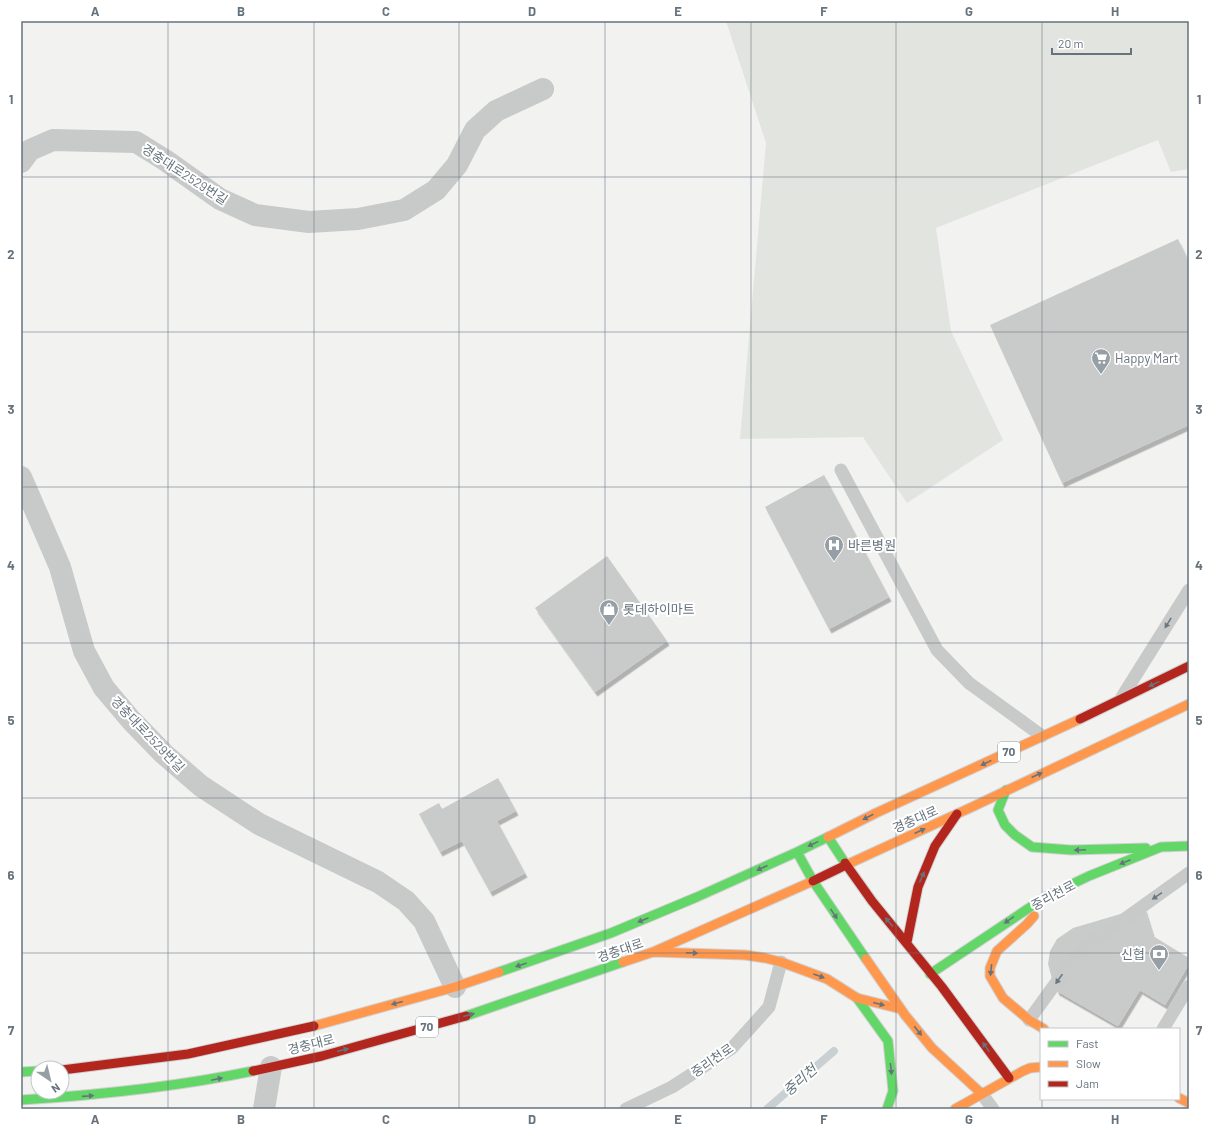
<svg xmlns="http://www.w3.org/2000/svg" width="1210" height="1130" font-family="Barlow,'Noto Sans KR',sans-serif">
<defs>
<filter id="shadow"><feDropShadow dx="2.5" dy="4.5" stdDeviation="0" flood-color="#0004"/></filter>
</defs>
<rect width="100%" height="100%" fill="#f2f2f1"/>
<path fill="#e2e5df" d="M726 21H1189V169L1171 172 1158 140 936 228 951 331 1003 440 907 503 863 437 740 439 766 143Z"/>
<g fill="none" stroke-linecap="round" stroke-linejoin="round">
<path stroke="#c9d0d2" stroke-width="8" d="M767 1109 834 1051"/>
</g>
<path fill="#c9cbcb" filter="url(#shadow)" d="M1178 239 1189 262V425L1062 483 990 325Z
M824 475 889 597 829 629 765 507Z
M607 556 667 641 595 692 535 608Z
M498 778 516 811 497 821 525 873 490 892 462 841 440 852 419 814 439 803 442 809Z
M1144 907 1153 936 1189 958V964L1165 1005 1140 990 1118 1026 1057 991 1052 979 1048 964 1050 951 1057 939 1073 928Z"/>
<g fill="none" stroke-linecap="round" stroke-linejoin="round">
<defs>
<path id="fast" d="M1006 790 998 810 1005 825 1015 835 1032 847 1071 850 1146 848
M845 863 828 837 797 852 813 881 866 959
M499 972 611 933 697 897 797 852
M930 974 1047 896 1089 876 1161 847 1189 846
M857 998 888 1041 893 1091 887 1109
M466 1016 623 962
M21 1072 38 1071
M21 1100C99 1095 176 1087 253 1071"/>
<path id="slow" d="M828 837 876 813 1080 719
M846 865 972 807 1189 704
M1034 916 1027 924 997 951 990 968V976L1003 998 1029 1020 1044 1029
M653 952 745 955 765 958 781 962 827 979 857 998 901 1009
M866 959 905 1015 932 1048 982 1094
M623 962 653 952 813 881
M314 1026 455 987 499 972
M1179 1098 1189 1103
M955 1109 1023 1071 1030 1068 1041 1067"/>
<path id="jam" d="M1080 719 1189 666
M845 863 872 901 942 987 1009 1078
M813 881 846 865
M907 942 918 887 935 846 957 814
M62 1070 188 1054 314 1026
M253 1071 322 1056 466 1016"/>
</defs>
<use href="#fast" stroke="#d0d0d1" stroke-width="11"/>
<use href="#slow" stroke="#d0d0d1" stroke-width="11"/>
<use href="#jam" stroke="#d0d0d1" stroke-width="11"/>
<path stroke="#c8c9c9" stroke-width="13" d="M841 470 937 650 969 683 1042 736
M1122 697 1189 590
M1029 1020 1066 969 1087 946 1189 873
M1163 1029 1189 986
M982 1094 993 1109
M626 1109 672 1087 732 1048 769 1007 781 962"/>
<path stroke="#c8c9c9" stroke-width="22" d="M21 162 30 150 53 140 136 142 165 160 220 199 255 215 309 222 358 219 404 210 436 190 457 165 475 130 496 111 543 89
M21 477 60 567 84 651 104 688 131 720 164 754 201 786 259 824 378 882 406 901 424 921 455 987
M264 1109 271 1067"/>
<use href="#fast" stroke="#63d668" stroke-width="9"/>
<use href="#slow" stroke="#ff974d" stroke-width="9"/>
<use href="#jam" stroke="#b3261e" stroke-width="9"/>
</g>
<defs><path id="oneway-solid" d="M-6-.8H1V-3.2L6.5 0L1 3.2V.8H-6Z"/></defs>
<g fill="#6b7781">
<use href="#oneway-solid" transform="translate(1168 623) rotate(122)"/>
<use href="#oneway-solid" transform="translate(1157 896) rotate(145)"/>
<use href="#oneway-solid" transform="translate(1059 979) rotate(125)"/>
</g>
<g fill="#66737d">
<use href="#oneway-solid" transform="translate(1154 684) rotate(154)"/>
<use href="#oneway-solid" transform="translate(986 763) rotate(154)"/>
<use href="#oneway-solid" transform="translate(1037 775) rotate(-25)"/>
<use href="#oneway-solid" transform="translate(868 817) rotate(153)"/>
<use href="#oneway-solid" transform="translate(920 831) rotate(-24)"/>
<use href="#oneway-solid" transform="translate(813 844) rotate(154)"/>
<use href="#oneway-solid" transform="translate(1080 850) rotate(178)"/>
<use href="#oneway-solid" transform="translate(1125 862) rotate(158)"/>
<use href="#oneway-solid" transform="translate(762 868) rotate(156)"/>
<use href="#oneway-solid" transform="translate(922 877) rotate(-66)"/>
<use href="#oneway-solid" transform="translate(834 914) rotate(56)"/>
<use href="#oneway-solid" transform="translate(643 920) rotate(157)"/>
<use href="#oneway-solid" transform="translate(1009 920) rotate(146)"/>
<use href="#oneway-solid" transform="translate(889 922) rotate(-130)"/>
<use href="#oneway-solid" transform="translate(692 953) rotate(2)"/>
<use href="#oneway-solid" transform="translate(521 965) rotate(161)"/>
<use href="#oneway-solid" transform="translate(991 970) rotate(96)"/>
<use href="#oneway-solid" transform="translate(819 976) rotate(20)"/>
<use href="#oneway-solid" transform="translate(397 1003) rotate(165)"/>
<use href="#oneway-solid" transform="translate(879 1004) rotate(14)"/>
<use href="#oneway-solid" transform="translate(469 1015) rotate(-15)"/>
<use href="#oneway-solid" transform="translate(918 1031) rotate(51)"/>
<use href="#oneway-solid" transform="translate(986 1047) rotate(-126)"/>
<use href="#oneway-solid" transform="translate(343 1050) rotate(-15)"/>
<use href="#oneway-solid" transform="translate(891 1069) rotate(84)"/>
<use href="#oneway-solid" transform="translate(217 1079) rotate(-12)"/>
<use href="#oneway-solid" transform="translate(88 1096) rotate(-4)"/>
</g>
<path fill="none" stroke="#66737d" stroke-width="1" stroke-opacity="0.55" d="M168 21V1109M314 21V1109M459 21V1109M605 21V1109M751 21V1109M896 21V1109M1042 21V1029M21 177H1189M21 332H1189M21 487H1189M21 643H1189M21 798H1189M21 953H1189M1042 1099V1109"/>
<defs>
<symbol id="supermarket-pin" viewBox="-11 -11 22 30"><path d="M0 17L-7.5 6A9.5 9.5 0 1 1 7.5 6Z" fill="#979fa6" stroke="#fff"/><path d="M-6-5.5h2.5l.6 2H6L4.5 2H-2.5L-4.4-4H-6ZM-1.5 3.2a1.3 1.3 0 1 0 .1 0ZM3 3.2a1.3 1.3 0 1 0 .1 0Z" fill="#fff"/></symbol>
<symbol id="hospital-pin" viewBox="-11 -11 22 30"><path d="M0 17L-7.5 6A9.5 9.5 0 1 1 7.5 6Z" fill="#979fa6" stroke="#fff"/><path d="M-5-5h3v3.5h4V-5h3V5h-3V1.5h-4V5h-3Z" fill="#fff"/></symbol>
<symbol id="shop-pin" viewBox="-11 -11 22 30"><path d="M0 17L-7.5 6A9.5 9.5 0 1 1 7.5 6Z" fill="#979fa6" stroke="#fff"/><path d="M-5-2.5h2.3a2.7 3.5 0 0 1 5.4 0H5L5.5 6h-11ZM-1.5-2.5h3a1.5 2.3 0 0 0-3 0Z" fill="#fff"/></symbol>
<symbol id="bank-pin" viewBox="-11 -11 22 30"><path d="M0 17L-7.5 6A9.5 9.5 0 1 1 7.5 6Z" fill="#979fa6" stroke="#fff"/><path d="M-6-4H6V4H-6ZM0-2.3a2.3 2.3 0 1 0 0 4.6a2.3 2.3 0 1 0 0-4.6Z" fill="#fff"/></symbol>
</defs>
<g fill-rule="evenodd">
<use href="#supermarket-pin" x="1090" y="347" width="22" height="30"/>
<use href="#hospital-pin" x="823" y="534" width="22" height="30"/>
<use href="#shop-pin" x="598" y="598" width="22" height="30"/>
<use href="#bank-pin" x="1148" y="943" width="22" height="30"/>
</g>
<g text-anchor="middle" stroke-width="4" stroke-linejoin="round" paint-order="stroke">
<g fill="#fff" stroke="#949da4" stroke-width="1">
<rect x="998" y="742" width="22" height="20" rx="3"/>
<rect x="416" y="1017" width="22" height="20" rx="3"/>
</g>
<g font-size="12" font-weight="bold" fill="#66737d">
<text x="1009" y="756">70</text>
<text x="427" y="1031">70</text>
</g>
<g font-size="13" fill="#66737d" stroke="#fff">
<text transform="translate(185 174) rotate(33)" y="5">경충대로2529번길</text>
<text transform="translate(148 734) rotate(46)" y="5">경충대로2529번길</text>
<text transform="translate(915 819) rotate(-24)" y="5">경충대로</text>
<text transform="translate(1053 895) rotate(-28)" y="5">중리천로</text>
<text transform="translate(620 950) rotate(-19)" y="5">경충대로</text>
<text transform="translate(311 1044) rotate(-14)" y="5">경충대로</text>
<text transform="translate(712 1060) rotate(-35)" y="5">중리천로</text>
</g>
<g font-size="13" fill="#66737d" stroke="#fff" text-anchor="start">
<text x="1115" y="363">Happy Mart</text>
<text x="848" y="550">바른병원</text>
<text x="623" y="614">롯데하이마트</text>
<text x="1145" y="959" text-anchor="end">신협</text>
</g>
<g font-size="14" font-style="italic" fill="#62747b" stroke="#fff">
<text transform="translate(800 1080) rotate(-41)" y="5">중리천</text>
</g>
</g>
<rect width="1210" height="1130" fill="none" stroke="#ffffff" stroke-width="44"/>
<rect x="1040" y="1028" width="140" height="72" fill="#ffffff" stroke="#c2c7cb"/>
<rect x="1048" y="1041" width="20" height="6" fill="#63d668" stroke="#c2c7cb"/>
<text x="1076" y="1048" font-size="12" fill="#66737d">Fast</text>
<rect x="1048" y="1061" width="20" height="6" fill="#ff974d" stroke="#c2c7cb"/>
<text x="1076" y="1068" font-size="12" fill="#66737d">Slow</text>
<rect x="1048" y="1081" width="20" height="6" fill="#b3261e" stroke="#c2c7cb"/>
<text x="1076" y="1088" font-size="12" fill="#66737d">Jam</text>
<g transform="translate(50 1080) rotate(145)"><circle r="19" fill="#ffffff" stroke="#c2c7cb"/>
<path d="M0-3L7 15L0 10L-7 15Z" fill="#979fa6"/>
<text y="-6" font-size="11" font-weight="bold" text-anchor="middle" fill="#66737d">N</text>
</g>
<path d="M1052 48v6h79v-6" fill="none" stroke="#66737d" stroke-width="2"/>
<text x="1058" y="48" font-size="12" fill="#66737d" stroke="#ffffff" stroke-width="3" paint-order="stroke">20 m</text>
<rect x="22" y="22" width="1166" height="1086" fill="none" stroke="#66737d" stroke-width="1.5"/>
<g font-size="13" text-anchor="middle" font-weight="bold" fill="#66737d">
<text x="95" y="16">A</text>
<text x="241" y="16">B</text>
<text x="386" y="16">C</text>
<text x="532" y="16">D</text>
<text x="678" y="16">E</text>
<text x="824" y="16">F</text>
<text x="969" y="16">G</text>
<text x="1115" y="16">H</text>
<text x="11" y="104">1</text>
<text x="1199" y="104">1</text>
<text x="11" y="259">2</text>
<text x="1199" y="259">2</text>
<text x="11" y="414">3</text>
<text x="1199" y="414">3</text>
<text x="11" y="570">4</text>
<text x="1199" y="570">4</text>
<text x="11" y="725">5</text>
<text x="1199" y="725">5</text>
<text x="11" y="880">6</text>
<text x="1199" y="880">6</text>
<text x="11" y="1035">7</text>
<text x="1199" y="1035">7</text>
<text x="95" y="1124">A</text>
<text x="241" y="1124">B</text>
<text x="386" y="1124">C</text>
<text x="532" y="1124">D</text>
<text x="678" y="1124">E</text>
<text x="824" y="1124">F</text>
<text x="969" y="1124">G</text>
<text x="1115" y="1124">H</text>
</g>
</svg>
